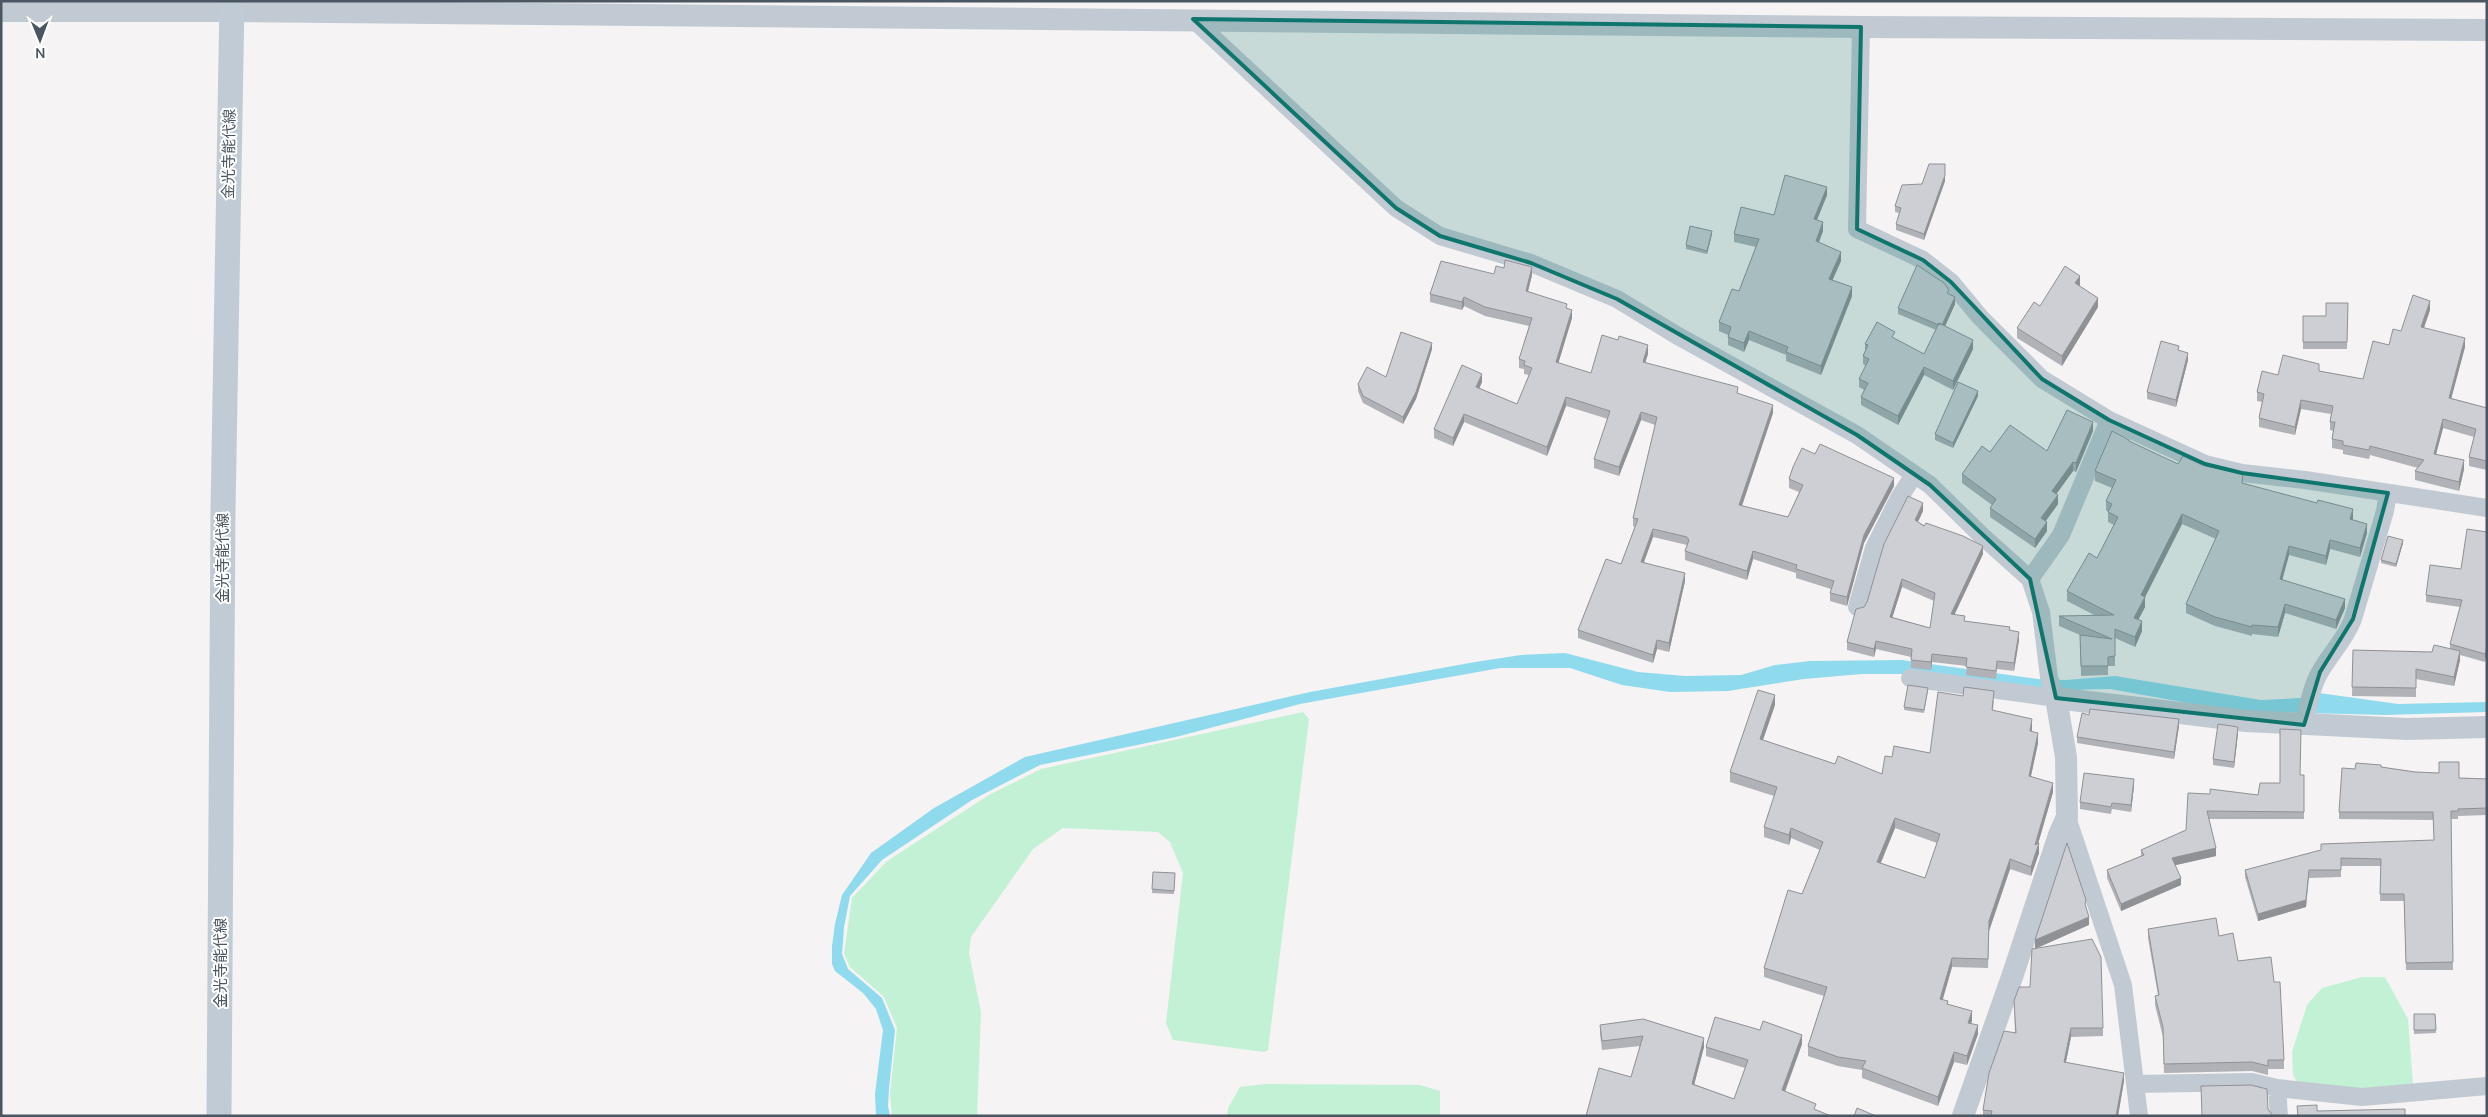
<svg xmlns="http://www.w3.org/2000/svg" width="2488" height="1117" font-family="Manrope,'Noto Sans JP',sans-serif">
<rect width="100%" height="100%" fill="#f5f3f3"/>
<path fill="#c3f1d5" d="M1303 712 1309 719 1268 1050 1264 1052 1173 1040 1166 1023 1183 873 1170 842 1158 832 1063 828 1033 849 971 937 969 953 981 1012 977 1116H892L890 1093 897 1028 884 997 850 967 844 954 852 898 887 861 989 795 1041 769Z
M2362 977H2385L2408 1019 2413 1085 2348 1090 2299 1085 2293 1075 2292 1052 2307 1005 2322 988Z
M1265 1084 1420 1085 1440 1091V1116H1227L1228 1108 1240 1087Z"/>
<path fill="#90daee" d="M1565 653 1638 672 1685 676 1741 675 1775 665 1810 661 1902 660 2038 679 2066 680 2115 676 2261 700 2301 698 2319 693 2398 704 2487 702V712L2385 715 2232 711 2110 689 2064 690 1905 674H1862L1804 679 1728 691 1670 692 1622 685 1570 668H1500L1300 704 1176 737 1040 765 972 800 882 860 850 896 844 927 842 954 848 969 882 998 895 1030 889 1089 888 1106 890 1116H876L875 1094 883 1030 876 1009 863 993 835 971 832 964V946L835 924 842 895 871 853 934 808 1025 757 1310 692 1475 662 1521 655Z"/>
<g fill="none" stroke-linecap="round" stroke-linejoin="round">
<path stroke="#c1cad2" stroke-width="18" d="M1193 19 1396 208 1440 236 1531 263 1617 299 1678 336 1857 435 1930 485 1981 535 2030 579 2041 612 2049 677 2056 698
M1861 27 1857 229 1923 260 1951 282 1980 317 2042 379 2109 420 2205 464 2242 473 2305 480 2487 508
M2030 579 2061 535 2109 420
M1857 607 1874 548 1899 498 1914 475
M1910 678 2056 698
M2304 725C2308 707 2311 688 2320 672 2330 654 2345 640 2353 619L2385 511 2388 493
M2067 817 2123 985 2139 1116
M2136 1084 2252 1082 2277 1088 2362 1097 2487 1086
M2277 1088 2279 1116"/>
<path stroke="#c1cad2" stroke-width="22" d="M1 11H232L1861 27 2487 30
M1963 1116 2012 977 2059 835 2067 817 2066 757 2056 698 2246 721 2407 729 2487 727"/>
<path stroke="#c1cbd6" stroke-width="25" d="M219 1116 223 512 232 1"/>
</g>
<path fill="#b0b2b7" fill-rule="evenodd" d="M1945 181 1924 240 1896 230V224L1899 213 1895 212V206L1922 184Z
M1827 195 1817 220 1823 231 1819 242 1841 261 1832 280 1852 296 1821 375 1786 361V355L1749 340 1744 352 1728 345V335L1719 331V322L1739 291 1756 247 1734 242V234L1774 215Z
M1712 234 1707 254 1686 249V245Z
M1494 274 1532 275 1528 291 1567 309 1572 318 1558 363 1591 373 1648 354 1645 363 1738 394 1773 413 1742 506 1788 517 1799 492 1789 488V479L1815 454 1894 486 1864 543 1847 606 1830 601V593L1831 589 1796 578V573L1753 559 1747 580 1685 560V551L1687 545 1653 537 1644 562 1685 581 1669 652 1657 649 1653 663 1578 638V630L1621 564 1635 527 1633 526V518L1655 425 1641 420 1619 476 1594 468V459L1608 419 1566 406 1547 456 1464 422 1453 446 1434 438V429L1482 382 1479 388 1517 404 1529 375 1524 374V369L1519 368V359L1529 326 1485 316 1464 306 1462 310 1430 302V294Z
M2080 285 2079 286 2098 307 2062 366 2017 338V328L2040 306Z
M1949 294 1955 304 1945 326 1973 349 1953 390 1924 375 1898 425 1861 405V397L1864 390 1859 387V379L1866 366 1863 364V356L1865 351V344L1895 339 1924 354 1936 330 1898 314V308Z
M2348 303 2347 349H2303V316H2326Z
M2430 310 2424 328 2465 347 2451 398 2487 408V470L2469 466V457L2474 437 2443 428 2436 454 2464 469 2459 491 2415 480V471L2418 468 2370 455 2369 459 2343 454V450L2332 448V439L2333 431 2330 430V422L2331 414 2301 409 2295 435 2259 427V418L2262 402 2257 401V392L2278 375 2319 371 2363 379 2389 345 2401 331Z
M1432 349 1416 399 1403 424 1363 403 1358 391V384L1386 377Z
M2179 351 2188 360 2176 407 2147 399V392Z
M1978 396 1953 448 1935 440V434Z
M2093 431 2076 472 2073 471 2056 494 2058 504 2046 521 2047 531 2035 548 1990 517V508L1992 505 1962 483V474L1990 452 2047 451Z
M2129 442 2178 464 2243 483 2353 518 2352 520 2367 533 2360 557 2330 549 2326 565 2289 555 2282 580 2345 608 2336 629 2285 613 2278 637 2252 634V636L2215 626 2186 613V604L2216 539 2182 524 2145 597V607L2138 620 2142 631 2135 647 2115 638V666H2108V675L2081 676 2080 635 2059 626V616H2096L2067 601V591L2097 558 2114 525 2108 522V512L2106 510V501L2112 488 2095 481V471Z
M1923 511 1918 522 1983 554 1954 615 1965 621 2010 631 2019 640 2014 671 1997 669 1996 679 1966 675 1967 666 1932 662 1931 670 1911 668V657L1876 649 1874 657 1847 650V642L1864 607ZM1902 587 1934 601 1930 628 1892 617Z
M2487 532 2485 662 2460 655V660L2454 686 2416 679V697L2352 696 2353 650 2432 652 2450 649V644L2460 607 2426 602V595L2461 569Z
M2403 543 2396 567 2381 563V560Z
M1928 691 1924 713 1904 710V707Z
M1994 700 1993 710 2032 728V732L2038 743 2031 776 2053 792 2038 844 2039 853 2031 876 2010 869 1989 931 1988 968 1952 967 1943 999 1948 1005 1972 1021 1971 1023 1978 1034 1967 1065 1954 1062 1938 1106 1862 1078V1070L1838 1066 1808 1056V1046L1824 996 1764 977V968L1802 894 1820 850 1791 838 1789 845 1764 837V827L1774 796 1730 782V772L1775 705 1763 740 1835 764 1882 774 1892 757 1930 753ZM1895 828 1937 843 1925 878 1881 863Z
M2179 726 2174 759 2077 743V737Z
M2238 733 2234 768 2213 765V759Z
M2381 767 2459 778 2487 779V815L2458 816V819H2451L2453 970H2406L2404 901H2380L2381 866H2341V877L2309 878 2306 907 2258 921 2245 877V870L2434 840 2433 820 2339 819V812L2355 769Z
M2300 775H2304V819H2209L2216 856 2175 865 2181 885 2121 911 2107 878V870L2141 856V850L2186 830 2210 794 2258 795 2280 783Z
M2134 786 2131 812 2112 809 2111 814 2080 809V802Z
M1153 872 1175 873 1174 894 1152 893Z
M2148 929 2219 936 2238 961 2284 1060V1069H2268V1075L2252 1071 2164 1073 2163 1037 2155 1005V996L2158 995 2148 938Z
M2014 1001 2103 1028V1036L2071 1037 2066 1062 2124 1081 2118 1116H1983V1110L2015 1033Z
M2414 1014H2435L2436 1033 2414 1034Z
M1600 1025 1704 1047 1694 1084 1734 1099 1745 1068 1706 1056V1047L1802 1044 1785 1092 1816 1104 1586 1116 1631 1077 1640 1046 1602 1050 1600 1034Z"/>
<path fill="#909195" d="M1945 175V181L1924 240V234Z
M1827 187V195L1814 227V219Z
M1823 222V231L1816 250V241Z
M1712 231V234L1707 254V251Z
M1841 252V261L1829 288V279Z
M1532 267V275L1526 299V291Z
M2080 276V285L2075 293V283Z
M1852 287V296L1821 375V366Z
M1464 297V306L1462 310V302Z
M1955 297V304L1942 333V326Z
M2098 298V307L2062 366V356Z
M2430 301V310L2421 336V327Z
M1572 310V318L1556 371V362Z
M1749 331V340L1744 352V343Z
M2465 338V347L2449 407V398Z
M1973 340V349L1953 390V381Z
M1432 343V349L1416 399 1403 424V417Z
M1648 345V354L1643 370V362Z
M2188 353V360L2176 407V400Z
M1924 367V375L1898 425V416Z
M1482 374V382L1476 396V387Z
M1978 391V396L1953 448V443Z
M1566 397V406L1547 456V447Z
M2301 400V409L2295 435V427Z
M1773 405V413L1739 514V505Z
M1641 412V420L1619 476V467Z
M1464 414V422L1453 446V438Z
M2443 419V428L2434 462V454Z
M2093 422V431L2076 472V463Z
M2464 460V469L2459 491V482Z
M2073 462V471L2052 500V491Z
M1894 478V486L1864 543 1847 606V597L1864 535Z
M2058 495V504L2041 527V518Z
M1923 503V511L1915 528V520Z
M2353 509V518L2350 528V519Z
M2182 514V524L2141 605V595Z
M2047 522V531L2035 548V539Z
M2367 524V533L2360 557V548Z
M1653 529V537L1641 570V562Z
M2330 540V549L2326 565V556Z
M2403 540V543L2396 567V564Z
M1983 546V554L1951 622V614Z
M2289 546V555L2280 588V579Z
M1753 551V559L1747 580V571Z
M1685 573V581L1669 652V643Z
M1902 579V587L1890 625V617Z
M2145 597V607L2134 628V618Z
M2345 599V608L2336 629V620Z
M2285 604V613L2278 637V627Z
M2142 621V631L2135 647V637Z
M2019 632V640L2014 671V663Z
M1657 640V649L1653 663V655Z
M1876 641V649L1874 657V649Z
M2487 647V654L2485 662V654Z
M2460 651V660L2454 686V677Z
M1932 654V662L1931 670V662Z
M1775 695V705L1760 748V739Z
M2032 719V728L2030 741V731Z
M2179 719V726L2174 759V752Z
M2238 727V733L2234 768V762Z
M2038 733V743L2029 785V776Z
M2134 779V786L2131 812V805Z
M2053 783V792L2035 854V845Z
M1895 818V828L1877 871V862Z
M1791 828V838L1789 845V835Z
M2039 843V853L2031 876V867Z
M2216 848V856L2172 866V858Z
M2010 859V869L1989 931 1988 968 1989 921Z
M2309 870 2306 907 2258 921V914Z
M2181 878V885L2121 911V904Z
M2089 917V925L2035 949V940Z
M1952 958V967L1940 1008V999Z
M1972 1011V1021L1968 1032V1023Z
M1978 1025V1034L1967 1065V1056Z
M2071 1028V1037L2064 1071V1062Z
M1802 1035V1044L1782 1099V1090Z
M1704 1038V1047L1692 1093V1084Z
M1954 1052V1062L1938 1106V1097Z
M2124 1073V1081L2118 1116H2116Z"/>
<path fill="#cdcfd5" stroke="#909195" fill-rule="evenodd" d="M1929 164H1945V175L1924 234 1896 224 1901 208 1895 206 1902 185 1922 184Z
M1785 175 1827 187 1814 219 1823 222 1816 241 1841 252 1829 279 1852 287 1821 366 1786 352 1788 347 1749 331 1744 343 1728 337 1731 327 1719 322 1732 289 1739 291 1759 239 1734 234 1741 207 1774 215Z
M1690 226 1712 231 1707 251 1686 245Z
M1505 260 1532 267 1526 291 1567 304 1566 308 1572 310 1556 362 1591 373 1602 335 1618 340 1619 336 1648 345 1643 362 1738 387 1737 393 1773 405 1739 505 1788 517 1803 485 1789 479 1793 467 1802 448 1815 454 1820 444 1894 478 1864 535 1847 597 1830 593 1834 581 1796 569 1797 565 1753 551 1747 571 1685 551 1689 540 1687 537 1653 529 1641 562 1685 573 1669 643 1657 640 1653 655 1578 630 1606 559 1621 564 1638 519 1633 518 1657 417 1641 412 1619 467 1594 459 1610 411 1566 397 1547 447 1464 414 1453 438 1434 429 1462 365 1482 374 1476 387 1517 404 1532 368 1524 365 1525 361 1519 359 1532 318 1485 307 1464 297 1462 302 1430 294 1441 261 1494 274 1496 266 1504 268Z
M1917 265 1944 283 1949 290 1947 293 1955 297 1942 325 1939 323V325L1898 308Z
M2065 266 2080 276 2075 283 2098 298 2062 356 2017 328 2034 302 2040 306Z
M2413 295 2430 301 2421 327 2465 338 2449 398 2487 408V461L2469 457 2476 429 2443 419 2434 454 2464 460 2459 482 2415 471 2424 460 2370 446 2369 450 2343 445V441L2332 439 2335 422H2330L2333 406 2301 400 2295 427 2259 418 2264 394 2257 392 2262 371 2278 375 2283 355 2319 364V371L2363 379 2373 341 2389 345 2393 329 2401 331Z
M2326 303H2348L2347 342H2303V316H2326Z
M1877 322 1895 332 1892 337 1924 354 1939 323 1973 340 1953 381 1924 367 1898 416 1861 397 1868 383 1859 379 1869 359 1863 356 1868 345 1865 344Z
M1401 332 1432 343 1416 392 1403 417 1363 396 1358 384 1367 367 1386 377Z
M2161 341 2179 346 2178 350 2188 353 2176 400 2147 392Z
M1958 382 1978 391 1953 443 1935 434Z
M2067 410 2093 422 2076 463 2073 462 2052 491 2058 495 2041 518 2047 522 2035 539 1990 508 1996 499 1962 474 1982 446 1990 452 2010 425 2047 451Z
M2112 431 2129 440V441L2178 464 2183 456 2202 465 2243 474 2242 483 2317 503 2318 500 2353 509 2350 519 2367 524 2360 548 2330 540 2326 556 2289 546 2280 579 2345 599 2336 620 2285 604 2278 627 2252 625V627L2215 617 2186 604 2219 531 2182 514 2141 595 2145 597 2134 618 2142 621 2135 637 2115 629V656L2108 657V666H2081L2080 635 2112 639 2059 616 2114 615 2067 591 2089 553 2097 558 2118 517 2108 512 2112 504 2106 501 2116 480 2095 471Z
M1908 496 1923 503 1915 520 1924 526 1926 523 1963 536 1983 546 1951 614 1965 616 1964 621 2010 627 2009 630 2019 632 2014 663 1997 661 1996 671 1966 667 1967 658 1932 654 1931 662 1911 660 1912 649 1876 641 1874 649 1847 642 1856 609 1864 607 1867 602 1884 544ZM1902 579 1935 593 1930 628 1890 617Z
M2467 529 2487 532V647L2485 654 2450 644 2462 600 2426 595 2430 565 2461 569Z
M2388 536 2403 540 2396 564 2381 560Z
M2434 645 2460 651 2454 677 2416 669V688L2352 687 2353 650 2432 652Z
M1908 685 1928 688 1924 710 1904 707Z
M1964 687 1994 691 1992 710 2032 719 2030 731 2038 733 2029 776 2053 783 2035 845 2039 843 2031 867 2010 859 1989 921 1988 959 1952 958 1940 999 1948 1001 1947 1004 1972 1011 1968 1023 1978 1025 1967 1056 1954 1052 1938 1097 1862 1068 1866 1061 1838 1057 1808 1046 1827 987 1764 968 1788 890 1802 894 1823 842 1791 828 1789 835 1764 827 1777 787 1730 772 1758 690 1775 695 1760 739 1835 764 1838 756 1882 774 1885 756 1892 757 1894 746 1930 753 1938 692 1963 696ZM1895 818 1940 834 1925 878 1877 862Z
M2090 709 2179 719 2174 752 2077 737 2082 713 2089 715Z
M2218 724 2238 727 2234 762 2213 759Z
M2280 729 2301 730 2300 775H2304V812L2207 811 2216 848 2172 858 2181 878 2121 904 2107 870 2144 855 2141 850 2186 830 2188 793 2210 794V789L2258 795 2260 783H2280Z
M2439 762H2459V778L2487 779V808L2458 809V811H2451L2453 962 2406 963 2404 894H2380L2381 859 2341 858V870H2309L2306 900 2258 914 2245 870 2321 850V844L2434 840 2433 812H2339L2342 768 2355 769 2356 763 2381 765V767L2415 772 2439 773Z
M2084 773 2134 779 2131 805 2112 803 2111 807 2080 802Z
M2067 843 2086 900 2085 904 2089 917 2035 940Z
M1153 872 1175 873 1174 891 1152 889Z
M2216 918 2219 936 2233 933 2238 961 2271 957 2274 982H2280L2284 1060H2268V1066L2252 1062 2164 1064 2163 1027 2155 996 2159 995 2148 929Z
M2092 939 2101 957 2103 1028H2071L2064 1062 2124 1073 2116 1116H1991L1992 1111 1983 1110 1989 1073 2004 1031 2016 1033 2014 1001 2019 987H2030L2032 949Z
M2414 1014H2435L2436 1030H2414Z
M1715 1017 1760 1030 1763 1021 1802 1035 1782 1090 1816 1104 1814 1109 1831 1116H1586L1599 1068 1631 1077 1643 1036 1602 1041 1600 1025 1643 1019 1704 1038 1692 1084 1734 1099 1748 1060 1706 1047Z
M2251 1085 2267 1089 2268 1109 2273 1116H2202L2201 1086Z
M2317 1105V1111L2405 1109V1116H2298L2297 1106Z
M1857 1108 1876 1116H1854Z"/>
<path fill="#0f766e" fill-opacity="0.2" stroke="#0f766e" stroke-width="4" stroke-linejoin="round" d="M1193 19 1861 27 1857 229 1923 260 1951 282 2042 379 2109 420 2205 464 2242 473 2388 493 2353 619 2320 672 2304 725 2056 698 2030 579 1930 485 1857 435 1617 299 1531 263 1440 236 1396 208Z"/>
<g text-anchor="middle" stroke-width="4" stroke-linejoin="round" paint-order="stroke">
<g font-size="15" fill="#4a5661" stroke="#fff">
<text transform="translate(229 154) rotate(-89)" y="5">金光寺能代線</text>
<text transform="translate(223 558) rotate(-90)" y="5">金光寺能代線</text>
<text transform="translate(221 963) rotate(-90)" y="5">金光寺能代線</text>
</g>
</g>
<rect width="2488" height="1117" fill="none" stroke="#4a5661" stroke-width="5"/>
<g transform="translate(40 40) rotate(179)" stroke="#ffffff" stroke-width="4" paint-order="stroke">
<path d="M0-4L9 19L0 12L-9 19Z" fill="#4a5661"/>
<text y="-8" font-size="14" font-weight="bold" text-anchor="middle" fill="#4a5661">N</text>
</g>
</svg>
